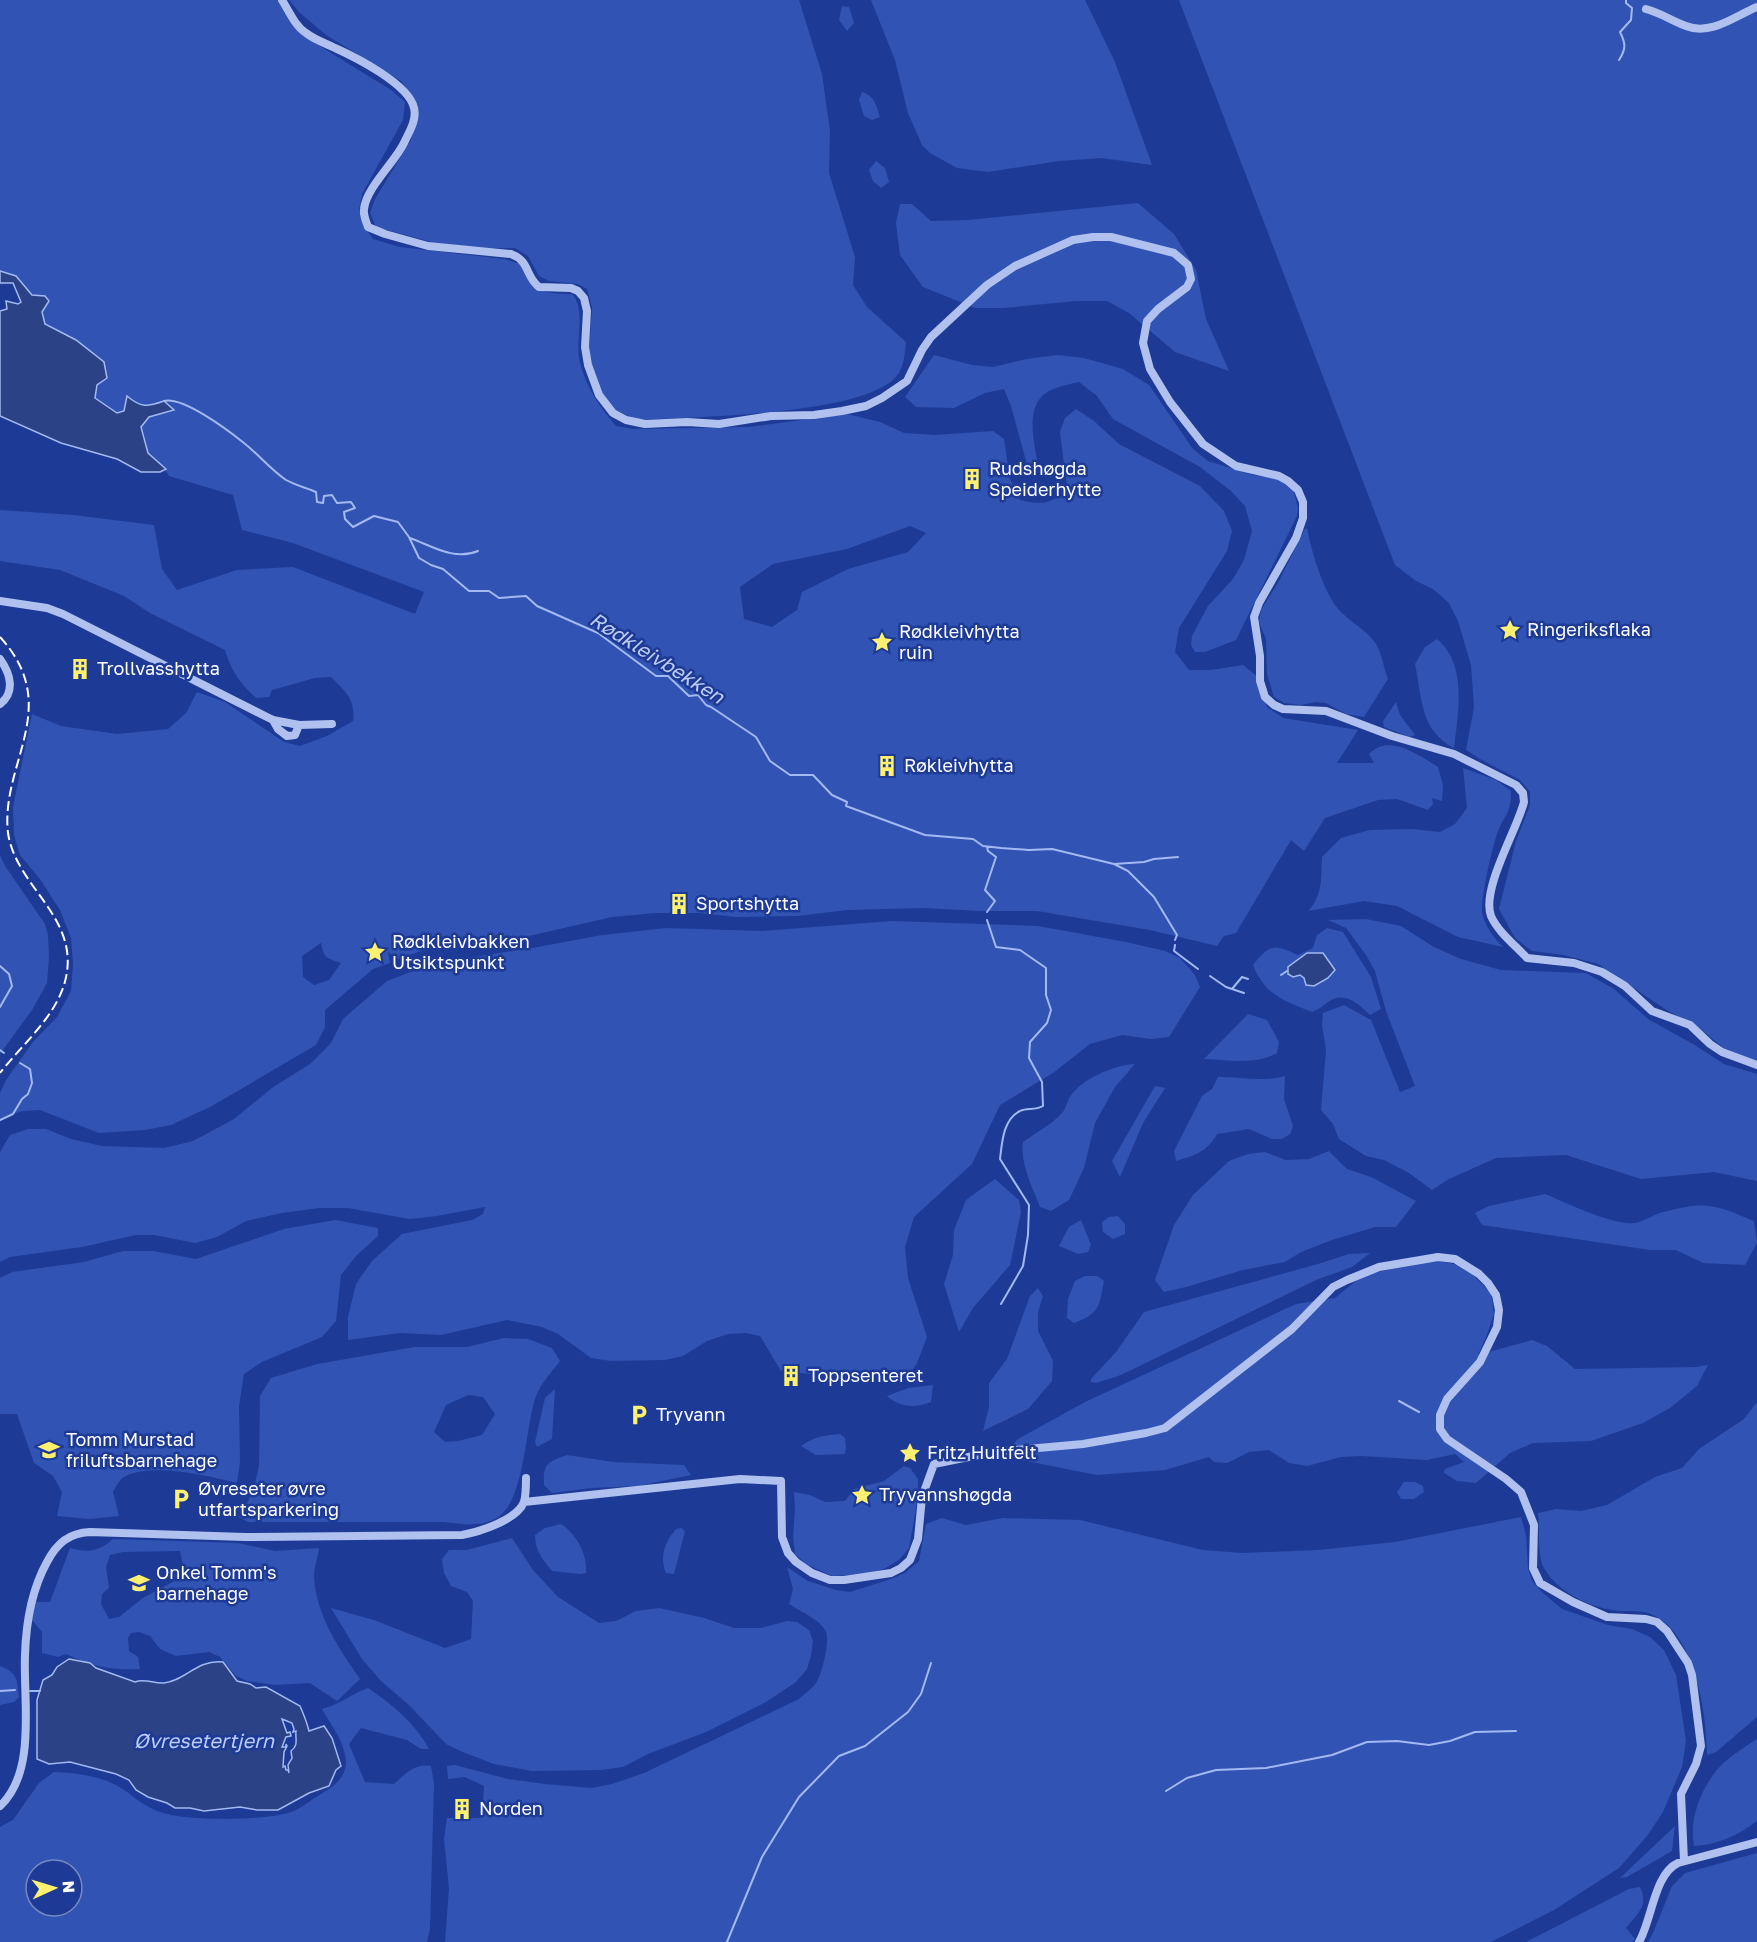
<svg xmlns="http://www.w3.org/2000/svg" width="1757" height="1942" font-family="'Golos Text',sans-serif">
<rect width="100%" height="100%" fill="#1d3b96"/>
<path fill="#3153b4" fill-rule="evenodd" d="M0 0H277L302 35 391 90 405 102 403 120 362 194 359 210 364 226 373 239 400 247 504 259 520 264C534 291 541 294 572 294 586 309 576 338 579 357 584 385 599 406 616 426L634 429 749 427 847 414 880 422 904 433 935 435 993 431 1004 439 1010 479 1020 500C1042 505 1053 505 1067 487L1060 432 1065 418 1076 409 1094 421 1119 444 1200 486 1224 511 1232 531 1227 551 1179 628 1175 652 1189 670H1211L1243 665 1258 677 1267 707 1283 718 1358 730 1337 763H1374L1369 754C1389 733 1418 755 1438 767L1443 785 1442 801 1432 798 1433 804 1428 810 1397 799 1378 800 1325 818 1304 851 1291 840 1236 933 1224 936 1217 946 1150 930 1037 911H981L922 908 847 910 797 916 736 917 699 913H656L612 917 520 938 421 951 398 959 388 952 390 963 373 969 325 1010V1027L316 1045 212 1106 171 1125 145 1130 99 1133 40 1110 23 1111 6 1116 0 1122V1093L6 1080 33 1042 57 1017 71 991 73 964 71 938 60 910 40 879 20 855 14 835 13 807 32 714 61 726 117 734 168 729 186 713 197 692 225 702 284 742 300 746 327 736 353 721C356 700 345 691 331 677L315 678 272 690 269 697 256 698C239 682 232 672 225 650L150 613 124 596 60 570 0 561V510L73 515 154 525 162 569 177 590 237 570 293 567 415 614 424 592 293 543 242 530 233 495 169 476 162 465 148 453 144 434 141 427 149 417 173 409C156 408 141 408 127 396L124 411 117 413 95 398 97 385 57 331 45 324 42 312 49 301 44 296 33 295 16 276 0 271ZM910 526 926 533 908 552 848 569 802 592 797 610 772 627 744 619 740 587 773 564 847 549ZM321 943C324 959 327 958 341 963L329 980 314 985 303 977 302 956Z
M289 0H799L822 74 830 131 829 173 855 257 853 285 867 307 906 342C905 353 904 364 899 373 872 416 687 417 637 420L614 409 601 392 593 373 589 350 592 307 587 289 578 284 549 281 539 276 528 256 515 248 457 249 376 227 370 213 375 199 411 140 418 111 414 98 401 81 326 35 299 12Z
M871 0H1085L1115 62 1152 165 1102 158 1059 161 988 172 957 168 930 153 922 145 908 113 895 60Z
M1179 0H1757V1061L1725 1049 1698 1027 1668 1011 1598 964 1564 955 1532 951 1515 938 1499 909 1516 841 1530 805V792L1520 780 1478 758 1466 750 1474 707 1471 665 1458 621 1449 603 1433 589 1416 581 1395 565Z
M842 6 849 7 854 23 847 31 839 20Z
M862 92C875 96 876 105 880 117L872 120 864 116 859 100Z
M876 161 885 168 889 182 881 188 873 181 869 170Z
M1138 203 1174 234 1196 270 1206 319 1229 371 1175 352 1129 313 1107 301H1076L1004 308H975L923 287 900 255 896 223 900 204H912L931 221 968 220Z
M934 355 972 365 993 367 1026 359 1058 355 1084 358 1123 369 1149 385 1193 449 1208 461 1253 475 1278 478 1293 489 1298 508 1297 516 1236 640 1205 652H1195L1191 645 1192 636 1208 606 1233 579 1244 560 1252 531 1245 506 1231 491 1200 467 1113 419 1097 396 1079 382C1070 384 1060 386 1051 390 1022 403 1035 446 1039 470L1029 472 1011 406 1004 389 985 393 954 408 916 407 905 397Z
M1307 528C1312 553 1320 580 1333 602 1344 620 1365 627 1376 644 1382 654 1384 669 1388 679L1364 717 1346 714 1326 703 1316 702 1301 705 1284 703 1274 697 1267 674 1266 639 1259 622 1261 610 1279 581 1304 530Z
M1437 639C1468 665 1458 713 1454 748 1420 731 1422 697 1415 664L1425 647Z
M1396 702 1400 715 1415 735 1409 737 1384 727 1383 721Z
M1463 768 1496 780 1511 791C1511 816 1504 814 1497 834 1492 849 1481 897 1482 912 1484 925 1494 938 1503 947L1458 937 1397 906 1364 901 1308 911C1323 896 1321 877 1322 857L1341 838 1370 830 1412 829 1440 832 1455 824 1467 808Z
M0 855 5 866 45 924 48 935 49 957 47 983 32 1010 0 1054Z
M1366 919 1401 926 1434 947 1461 959 1501 970 1586 973 1614 989 1648 1019 1693 1044 1724 1064 1757 1074V1181L1714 1172 1641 1179 1566 1155 1496 1158 1449 1179 1432 1190 1409 1173 1384 1160 1366 1156 1339 1139 1333 1124 1321 1110 1326 1050 1322 1025 1323 1013 1344 1005 1371 1020 1400 1092 1415 1086 1386 1011 1375 971 1366 955 1346 928 1328 920Z
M892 921 1038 926 1126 942 1165 951 1180 958 1195 975 1200 987 1169 1037 1151 1039 1122 1035 1090 1044 1053 1073 1000 1105 972 1164 914 1217 905 1247 908 1278 927 1337 917 1363 907 1378 887 1382 781 1371 760 1336 746 1333 728 1334 707 1341 683 1356 665 1360 611 1361 591 1358 558 1334 542 1327 507 1320 441 1335 400 1333 348 1340V1317L356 1284 372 1261 402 1234 472 1220 483 1214 485 1207 437 1216 410 1219 348 1208H319L282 1213 246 1221 217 1237 195 1243 154 1235H136L82 1247 10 1257 0 1262V1152L10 1135 28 1129H46L71 1139 102 1146 164 1148 193 1141 234 1119 272 1088 310 1064 331 1043 343 1019 387 981 421 968 461 959 538 947 602 935 666 928 761 931Z
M1327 928 1343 932 1371 977 1381 1009 1370 1015C1359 1004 1344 990 1328 1002 1322 1006 1320 1009 1312 1012 1284 1001 1265 995 1253 965 1269 944 1275 944 1298 955L1313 948 1317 935Z
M1248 1014 1267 1020 1279 1042 1277 1053C1256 1065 1228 1060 1204 1059Z
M1135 1064 1115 1087 1095 1123 1084 1168 1069 1200 1051 1211 1040 1207C1032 1186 1020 1164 1023 1142 1035 1133 1051 1125 1061 1114 1066 1110 1066 1103 1070 1097 1081 1079 1114 1065 1135 1064Z
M1285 1076 1284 1099 1293 1126 1290 1134 1282 1139H1272L1249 1129 1217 1134C1208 1151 1194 1156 1176 1161L1174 1151 1202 1096 1212 1089 1218 1077C1241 1077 1264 1082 1285 1076Z
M1155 1086 1165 1088 1143 1123 1120 1177 1112 1161Z
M1329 1151 1347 1169 1371 1177 1416 1201 1396 1227H1375L1332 1240 1301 1252 1285 1262 1243 1270 1186 1287 1164 1292 1155 1280 1174 1225 1193 1195 1229 1161 1248 1154 1265 1152 1286 1160 1309 1159Z
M995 1179 1019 1200 1021 1212 1010 1265 973 1308 959 1332 944 1284 953 1255 954 1230 966 1200Z
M1545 1194C1567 1203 1611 1225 1634 1223 1643 1222 1651 1216 1660 1213 1704 1201 1712 1203 1754 1221L1757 1243 1745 1265 1703 1263 1676 1250H1650L1482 1225 1475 1213 1489 1206Z
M1118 1216 1125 1224V1234L1113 1239 1103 1232 1102 1222 1109 1217Z
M335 1220 378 1228V1236L357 1255 341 1275 336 1321 322 1337 262 1362 244 1374 239 1406 240 1462 237 1483C208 1476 151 1462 124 1477 119 1480 116 1487 113 1492L119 1516 89 1519 57 1516 62 1492 53 1476 34 1463 17 1414H0V1278L12 1272 84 1262 123 1251H153L196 1259 284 1229Z
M1081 1220 1091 1245 1088 1252 1078 1254 1059 1246 1069 1227Z
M1370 1253 1352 1267 1316 1280 1121 1375 1096 1383 1091 1382V1379L1116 1352 1144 1312 1318 1264 1349 1254Z
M1439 1261 1464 1266 1491 1293 1494 1314 1486 1337 1478 1355 1532 1340 1547 1346 1575 1369 1696 1367 1708 1365 1697 1386 1670 1408 1643 1423 1591 1441 1533 1443 1510 1453 1476 1483 1457 1481 1444 1473 1445 1469 1464 1462 1455 1454 1427 1460 1362 1456 1341 1457 1307 1466 1289 1463 1269 1450 1249 1452 1227 1463 1214 1462 1209 1457 1165 1470 1097 1475 1001 1456 1018 1439 1085 1402 1296 1304 1335 1298 1362 1276 1410 1264Z
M1085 1276H1097L1104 1281C1099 1306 1101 1313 1074 1323L1067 1318 1068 1299 1075 1281Z
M1038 1288 1043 1296 1038 1312V1331L1053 1361 1052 1381 1028 1409 983 1431 989 1407V1383L1007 1359 1030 1296Z
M504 1338 528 1339 552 1348 560 1361C552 1372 541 1383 536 1396 525 1427 525 1500 498 1517 482 1528 462 1524 444 1522H248L239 1517 247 1504 255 1484 259 1465 260 1396 271 1378 317 1364 415 1347H467ZM468 1395 483 1397 495 1414 482 1435 458 1441 445 1442 434 1432 446 1405Z
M933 1385 931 1402C914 1408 901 1408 887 1396L908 1388Z
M555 1389 552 1439 537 1447 535 1442 545 1398Z
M1757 1402V1717L1716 1752 1707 1755C1707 1713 1694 1623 1644 1612 1634 1610 1623 1612 1612 1610 1587 1606 1557 1591 1544 1568 1537 1557 1540 1527 1538 1513L1556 1509 1581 1511 1607 1505 1655 1477 1682 1468 1699 1449 1744 1419Z
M840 1434 845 1438 846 1447 845 1454 816 1455 801 1446C813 1437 826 1435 840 1434Z
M567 1455 613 1462 684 1465 691 1475 638 1486 592 1488 552 1493 544 1485C543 1464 547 1462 567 1455Z
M904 1466 910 1468 918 1479V1497L909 1548 899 1560 884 1569 868 1574 832 1576 806 1564 795 1554 793 1538 795 1509 794 1492 810 1495 825 1502 845 1501 854 1489 884 1481Z
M1404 1482H1415L1423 1486 1424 1492 1414 1499H1401L1397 1492Z
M1521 1517 1526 1535 1528 1568 1532 1581 1543 1593 1562 1609 1608 1625 1632 1629 1650 1637 1664 1650 1676 1675 1686 1741 1682 1767 1663 1812 1647 1836 1619 1868 1554 1910 1491 1942H445L449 1888 444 1839 447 1818H482L484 1786 465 1777 448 1779 447 1766 455 1765 508 1779 545 1784 591 1788 612 1784 644 1773 799 1699C804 1694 812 1689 816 1683 822 1674 830 1642 826 1632 821 1620 800 1611 789 1604L793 1589 787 1567 808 1581 836 1590 850 1592 891 1579 905 1573 919 1561 926 1524 942 1518 966 1525 1003 1518 1080 1520 1203 1550 1242 1553 1319 1550 1395 1542Z
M561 1524C576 1534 588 1554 586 1573L580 1574 552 1571C543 1560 535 1551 535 1535L545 1528Z
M681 1528 685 1531 674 1574 666 1573C659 1557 665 1542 676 1529Z
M512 1538 533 1570 558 1597 599 1623 616 1621 636 1611 659 1608 704 1618 734 1628H761L787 1621 797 1622 809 1630 813 1641 811 1656 807 1669 796 1682 766 1702 706 1732 648 1754 623 1767 601 1770 532 1771 494 1764 465 1753 446 1744 409 1705 381 1681 362 1659 331 1608 374 1620 445 1648 471 1639 473 1601 467 1592 451 1586 444 1573 442 1559 449 1550H467Z
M113 1539 238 1543 275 1551 319 1548C318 1557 314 1567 314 1576 316 1616 339 1648 360 1679L337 1701 310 1683 275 1685 247 1681 236 1676 220 1657 209 1652 176 1656 160 1649 150 1636 139 1632 131 1633 128 1638 129 1651 138 1657 140 1669C108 1670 95 1667 66 1654L58 1657 42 1653V1632L32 1620 35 1602H50L70 1548C90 1553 97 1552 113 1539ZM180 1551 183 1566 180 1578 143 1598 119 1617 109 1619 101 1604 102 1594 109 1588 106 1567 110 1555 123 1552Z
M0 1666C18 1673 17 1680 19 1697L14 1702 0 1705Z
M368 1688C393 1705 415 1723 429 1749H421L407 1740 361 1728 349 1744 365 1782 394 1784C405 1774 415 1763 431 1766L434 1784 430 1929 427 1942H0V1827L13 1820 39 1783 54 1772C75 1773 96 1775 116 1785 132 1794 143 1807 163 1813 188 1821 266 1821 291 1812 300 1809 309 1801 318 1796 331 1788 345 1780 346 1763 346 1744 331 1725 322 1709 341 1704 351 1694 368 1688ZM36 1870H72V1906H36Z
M1757 1739V1821C1739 1835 1717 1845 1694 1846 1689 1819 1700 1792 1716 1771 1727 1758 1743 1748 1757 1739Z
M1675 1826 1672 1851 1627 1877 1620 1878Z
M1757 1853V1942H1648L1653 1933 1672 1886 1685 1873Z
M1640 1887C1649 1906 1638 1913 1626 1928L1635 1939 1632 1942H1526L1629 1889Z"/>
<path fill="#2b4286" stroke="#a3b9f1" stroke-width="1.5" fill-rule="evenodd" d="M0 271 16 276 32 295 45 296 49 301 42 312 45 324 76 340 104 362 107 378 97 385 95 398 117 413 124 411 127 396C141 408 147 407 164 401L174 410 149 417 141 427 148 453 166 469 160 472H141L117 459 61 443 0 416V311L7 309 6 301 18 304 21 302 13 283H0Z
M1307 953H1323L1335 970 1328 978 1314 986 1306 985 1304 978 1300 975 1293 977 1288 974V967Z
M69 1659 90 1663 96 1668 135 1682C145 1678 154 1684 164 1683 185 1681 197 1659 223 1662L237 1681 250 1684 256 1688 266 1687 300 1706C304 1715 307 1723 309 1731L324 1726 332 1738 341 1766 336 1770 329 1786 309 1793 278 1810H257L240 1807 204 1811 190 1808H175L167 1803 148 1797 136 1790 129 1780 116 1774 70 1762 49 1764 37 1759V1700L43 1680 52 1675 57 1667ZM282 1719 292 1723 294 1729 293 1732 296 1731C295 1739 299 1745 291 1751L292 1758 288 1765 289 1773 288 1770H286L285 1766 283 1767 284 1752 287 1746 286 1744V1747H282L286 1737 291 1736 290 1732 287 1733Z"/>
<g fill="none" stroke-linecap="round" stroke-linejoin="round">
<path stroke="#a3b9f1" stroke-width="2" d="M1619 60C1626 49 1626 44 1620 32L1631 20 1632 8 1626 3V0
M164 401C183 396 229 431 244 443 258 454 271 470 286 480 295 485 307 488 316 492L317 502 323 503 324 496 332 495 337 503 351 502 355 508 344 512 345 519 353 527 374 516 398 522 409 537 419 558 431 565 443 569 469 591H489L499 598 526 596 537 606 598 633 656 676H668L689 696 698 695 706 705 711 707 756 737 770 761 790 775H813L832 795 847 802 846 806 925 835 973 839 983 846 1001 848 1029 850 1052 849 1114 864 1128 871 1154 897 1177 935 1175 940
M410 538C432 546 454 561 478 551
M987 847 988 851 996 857 985 890 995 901 987 912
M1114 864 1144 862 1154 859 1178 857
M987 920 996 947 1020 950 1046 968V995L1051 1010 1047 1023 1030 1042 1029 1058 1042 1082 1043 1106C1034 1111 1027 1107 1020 1111 1003 1119 1002 1143 1000 1159L1029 1205 1028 1235 1023 1266 1001 1304
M1175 945 1174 951 1198 969
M0 966 9 974 12 986 0 1007
M1281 975 1287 971
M1210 976 1226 987 1244 993
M1232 989 1242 977 1248 979
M0 1050 4 1053
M0 1120 13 1114 22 1099 28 1094 32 1083 30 1069 20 1063
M1399 1401 1419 1412
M0 1691 15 1690
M30 1691H40
M1166 1791 1187 1778 1216 1770 1266 1768 1332 1755 1367 1742 1397 1741 1429 1745 1450 1741 1475 1732 1516 1731
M727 1942 762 1857 799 1797 839 1756 865 1746 908 1712 921 1694 931 1663"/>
<path stroke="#b0c1ef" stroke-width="8" d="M282 0C289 11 295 26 306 33 315 40 325 43 335 48 355 57 409 84 414 108 417 120 409 132 404 143 395 162 366 188 364 209 363 215 366 221 368 227L385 234 428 246 511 254C530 261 525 276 539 287L571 288 578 291 584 298 587 311 585 347 588 365 599 395 613 413 626 420 645 424 687 422 719 424 771 416 814 415 842 411 866 406 882 398 907 381 922 350 931 337 987 285 1015 266 1073 240 1093 237H1111L1174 253 1188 265 1191 279 1187 287 1158 309 1147 321 1143 343 1150 369 1170 402 1203 444 1236 466 1279 476 1288 481 1298 490 1303 502V518L1296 538 1259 603 1254 617 1260 656V681L1265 697 1274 705 1283 709 1326 711 1392 736 1454 754 1516 785 1523 793 1524 802C1517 830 1481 889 1491 916 1498 932 1515 945 1527 958L1574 963 1602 972 1625 986 1652 1011 1690 1025 1710 1044 1722 1052 1757 1065
M1646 9C1661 13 1672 21 1686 26 1711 36 1735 16 1757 7
M0 601 47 608 63 614 273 720 299 725 332 724
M0 659C10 673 16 692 0 704
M273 720 278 729 287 736 295 735 299 725
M524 1502 740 1479 781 1481 782 1537 788 1553 796 1562 812 1573 830 1580H844L891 1573 901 1568 910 1560 918 1539 922 1497 934 1464 993 1452 1083 1444 1146 1433 1165 1428 1292 1329 1333 1287 1347 1280 1379 1267 1438 1257 1455 1259 1479 1274 1488 1283 1496 1295 1499 1310 1497 1327 1480 1362 1447 1399 1440 1415V1429L1447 1439 1506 1479 1521 1492 1534 1525 1533 1568 1540 1583 1573 1602 1607 1617 1646 1619 1657 1622 1667 1631 1688 1663 1692 1675 1701 1746 1696 1764 1681 1794 1684 1861
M0 1806C37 1772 23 1700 25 1655 26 1622 31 1591 47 1562 57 1543 69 1533 90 1532L245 1537 462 1535C479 1532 517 1520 524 1502 526 1495 526 1485 526 1478
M1639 1942C1652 1920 1654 1874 1678 1863L1757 1842"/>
<path stroke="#fff" stroke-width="2" stroke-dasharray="10 4.5" stroke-linecap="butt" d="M0 637C64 707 0 763 8 833 16 886 75 914 67 972 61 1013 24 1042 0 1073"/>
</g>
<defs>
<symbol id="building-bare" viewBox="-9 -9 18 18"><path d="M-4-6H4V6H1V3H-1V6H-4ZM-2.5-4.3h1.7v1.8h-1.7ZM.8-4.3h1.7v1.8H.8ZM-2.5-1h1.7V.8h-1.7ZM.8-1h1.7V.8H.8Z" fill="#fff06f" stroke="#1d3b96" stroke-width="2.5" paint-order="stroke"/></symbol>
<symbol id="sight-bare" viewBox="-9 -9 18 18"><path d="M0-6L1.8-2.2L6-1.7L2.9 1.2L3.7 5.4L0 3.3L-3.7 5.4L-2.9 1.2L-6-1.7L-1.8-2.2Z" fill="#fff06f" stroke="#1d3b96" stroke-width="2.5" paint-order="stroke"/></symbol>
<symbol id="parking-bare" viewBox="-9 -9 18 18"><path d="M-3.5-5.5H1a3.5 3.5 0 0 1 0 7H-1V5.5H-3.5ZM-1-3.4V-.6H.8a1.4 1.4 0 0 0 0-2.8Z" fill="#fff06f" stroke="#1d3b96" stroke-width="2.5" paint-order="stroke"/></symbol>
<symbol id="school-bare" viewBox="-9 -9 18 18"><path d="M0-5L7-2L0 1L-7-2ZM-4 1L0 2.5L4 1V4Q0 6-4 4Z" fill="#fff06f" stroke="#1d3b96" stroke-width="2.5" paint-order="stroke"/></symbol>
</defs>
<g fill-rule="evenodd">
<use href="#building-bare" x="957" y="464" width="30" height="30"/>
<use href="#sight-bare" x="1495" y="615" width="30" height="30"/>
<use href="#sight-bare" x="867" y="627" width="30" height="30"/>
<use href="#building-bare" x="65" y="654" width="30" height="30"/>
<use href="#building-bare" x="872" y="751" width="30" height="30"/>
<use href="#building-bare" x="664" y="889" width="30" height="30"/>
<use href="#sight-bare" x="360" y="937" width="30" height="30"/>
<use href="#building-bare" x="776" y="1361" width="30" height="30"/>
<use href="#parking-bare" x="624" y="1400" width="30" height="30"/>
<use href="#school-bare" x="34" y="1435" width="30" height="30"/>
<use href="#sight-bare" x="895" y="1438" width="30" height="30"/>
<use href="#sight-bare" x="847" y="1480" width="30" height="30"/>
<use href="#parking-bare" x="166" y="1484" width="30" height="30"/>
<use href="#school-bare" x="124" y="1568" width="30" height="30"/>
<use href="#building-bare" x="447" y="1794" width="30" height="30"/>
</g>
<g text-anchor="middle" stroke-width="5" stroke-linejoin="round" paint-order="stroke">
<g font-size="18" fill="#fff" stroke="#1d3b96" text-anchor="start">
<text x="989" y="475">Rudshøgda<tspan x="989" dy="21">Speiderhytte</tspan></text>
<text x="1527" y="636">Ringeriksflaka</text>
<text x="899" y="638">Rødkleivhytta<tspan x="899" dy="21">ruin</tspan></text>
<text x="97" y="675">Trollvasshytta</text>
<text x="904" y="772">Røkleivhytta</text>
<text x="696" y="910">Sportshytta</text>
<text x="392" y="948">Rødkleivbakken<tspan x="392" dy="21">Utsiktspunkt</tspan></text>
<text x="808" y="1382">Toppsenteret</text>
<text x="656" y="1421">Tryvann</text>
<text x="66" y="1446">Tomm Murstad<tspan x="66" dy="21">friluftsbarnehage</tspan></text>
<text x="927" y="1459">Fritz Huitfelt</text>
<text x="198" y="1495">Øvreseter øvre<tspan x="198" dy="21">utfartsparkering</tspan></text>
<text x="879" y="1501">Tryvannshøgda</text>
<text x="156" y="1579">Onkel Tomm's<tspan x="156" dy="21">barnehage</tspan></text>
<text x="479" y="1815">Norden</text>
</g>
<g font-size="20" font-style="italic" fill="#bdccf6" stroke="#1d3b96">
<text transform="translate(657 658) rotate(32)" y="7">Rødkleivbekken</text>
<text x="204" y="1748">Øvresetertjern</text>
</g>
</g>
<g transform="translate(54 1888) rotate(86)"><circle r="28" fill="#1d3b96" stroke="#7789c0" stroke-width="1.5"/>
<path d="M0-4.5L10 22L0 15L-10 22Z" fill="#fff06f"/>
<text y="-9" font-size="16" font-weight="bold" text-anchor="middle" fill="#ffffff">N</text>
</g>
</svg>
